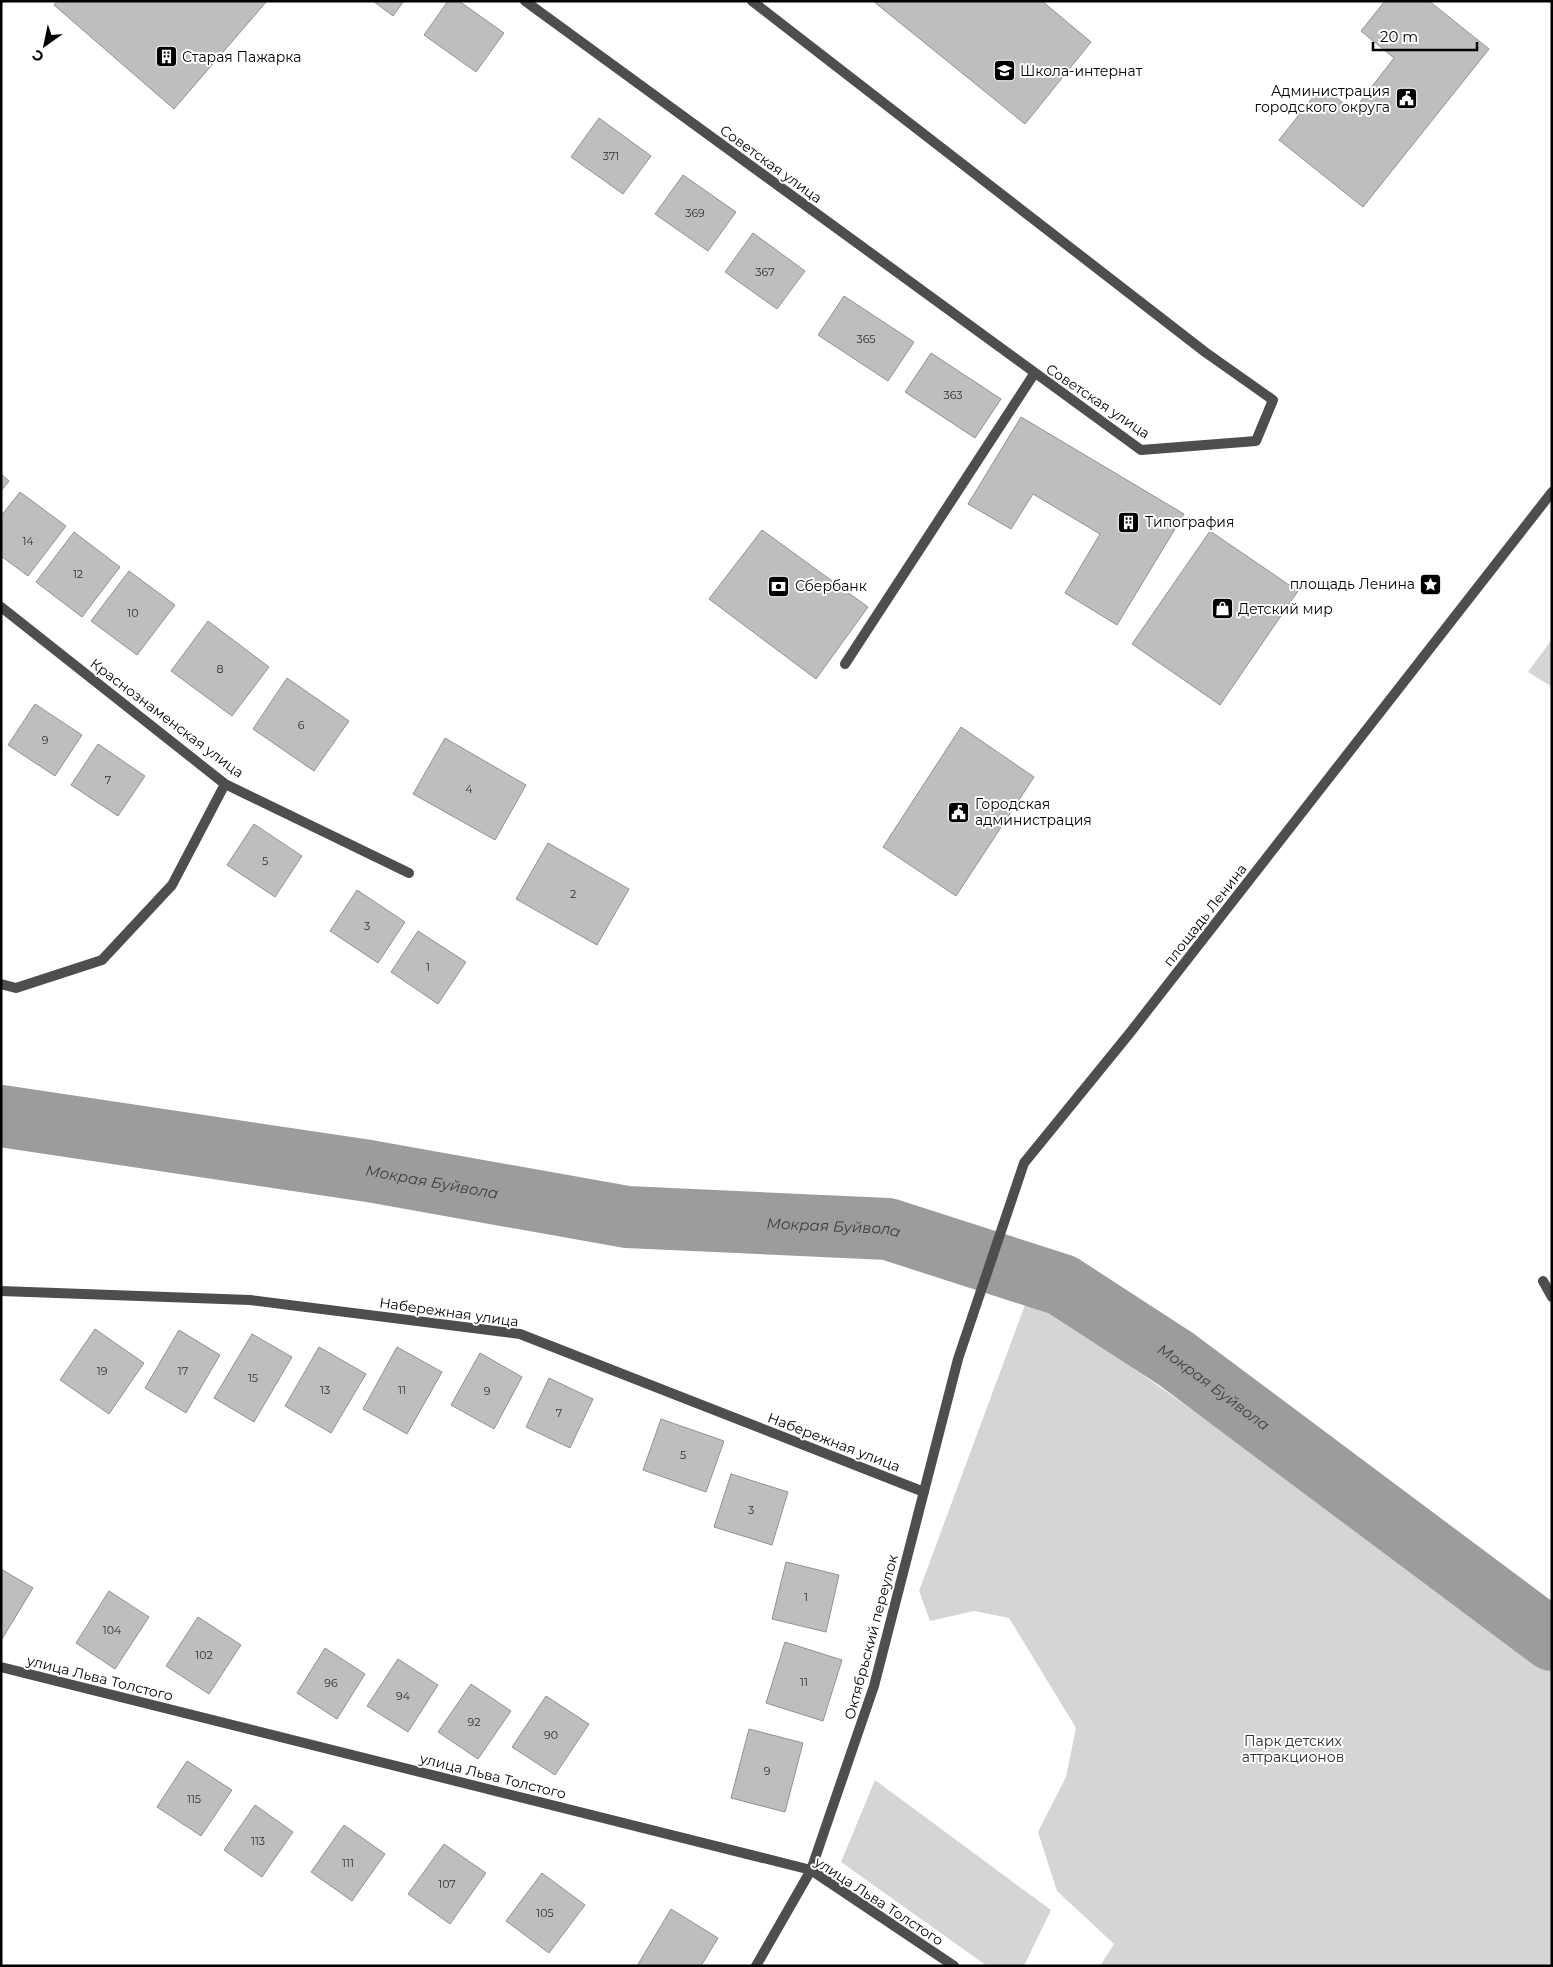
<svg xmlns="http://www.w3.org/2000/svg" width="1553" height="1967" font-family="Montserrat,sans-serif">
<rect width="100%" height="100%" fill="#fff"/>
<path fill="#d5d5d5" d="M1552 639V687L1528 672Z
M1029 1294 1552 1666V1966H1100L1114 1944 1057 1891 1038 1832 1066 1777 1076 1728 1009 1618 974 1611 930 1621 919 1591Z
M875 1780 1051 1910 1024 1966H987L841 1862Z"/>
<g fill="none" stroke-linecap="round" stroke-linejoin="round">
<path stroke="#9c9c9c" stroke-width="62" id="s1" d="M1 1116 369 1171 627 1217 888 1229 1062 1285 1176 1359 1552 1640"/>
</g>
<path fill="#bebebe" stroke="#929292" d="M57 1H267L174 109 54 5Z
M373 1H404L393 16Z
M448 1H459L504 33 476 72 424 35Z
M873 1H1042L1091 42 1025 124Z
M1385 1H1429L1489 49 1363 207 1279 140 1322 86 1353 111 1394 58 1361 31Z
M599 118 651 156 623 194 571 157Z
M683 175 736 212 708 251 655 214Z
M753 233 805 271 777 309 725 272Z
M844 296 914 342 888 381 818 335Z
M931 353 1001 399 975 438 905 392Z
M1021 417 1184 514 1117 625 1065 593 1100 534 1033 494 1011 529 968 504Z
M1 474 9 481 1 491Z
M20 492 66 526 28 576 1 556V516Z
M762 530 868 607 816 679 709 599Z
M1210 531 1298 591 1220 705 1132 644Z
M74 532 120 567 82 617 36 582Z
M129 571 175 605 137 655 91 621Z
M208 621 269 667 232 716 171 671Z
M287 678 349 721 314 771 253 729Z
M35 704 82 735 55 776 8 745Z
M961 727 1034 777 956 896 883 847Z
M445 738 526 785 495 840 413 794Z
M98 744 145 776 118 816 71 785Z
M254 824 302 856 275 897 227 865Z
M548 843 629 889 597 945 516 899Z
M357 890 405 922 378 963 330 931Z
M418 931 466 962 438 1004 391 972Z
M95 1329 144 1363 109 1414 60 1380Z
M179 1330 220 1355 186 1413 145 1388Z
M252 1334 292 1357 254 1422 214 1398Z
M319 1347 366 1374 331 1433 285 1406Z
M397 1347 442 1372 407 1434 363 1409Z
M480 1353 522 1377 494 1429 451 1405Z
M549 1378 593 1399 570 1448 526 1427Z
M661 1419 724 1441 706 1492 643 1470Z
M731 1474 788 1492 772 1545 714 1527Z
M786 1562 839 1575 826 1632 772 1619Z
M1 1569 33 1588 2 1639H1Z
M109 1591 149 1617 115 1669 76 1643Z
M198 1617 241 1645 209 1694 166 1666Z
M785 1642 842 1660 823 1721 766 1703Z
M325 1648 365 1674 337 1719 297 1693Z
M398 1659 438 1685 408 1732 367 1706Z
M471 1684 511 1711 478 1759 438 1732Z
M546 1696 589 1724 555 1775 512 1747Z
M749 1729 803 1743 785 1812 731 1798Z
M187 1761 232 1790 201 1836 157 1807Z
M255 1805 293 1832 262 1877 224 1850Z
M344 1825 385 1854 352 1901 311 1872Z
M444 1844 486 1873 450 1924 408 1894Z
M542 1873 585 1905 549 1953 506 1921Z
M671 1909 718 1938 701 1966H637Z"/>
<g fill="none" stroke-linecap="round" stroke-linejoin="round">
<path stroke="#4e4e4e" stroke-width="10" d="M845 664 1034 374"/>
<path stroke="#4e4e4e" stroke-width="10" d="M525 1 1141 450 1256 441 1273 400 1205 352 752 1
M1 607 225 784 409 873
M1 984 16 988 102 960 172 885 225 784
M1543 1281 1552 1297
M1 1291 250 1300 520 1334 924 1492
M1 1667 811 1870 954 1966
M756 1966 811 1870 874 1686 958 1359 1024 1163 1129 1034 1552 492"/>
</g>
<defs>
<symbol id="building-square" viewBox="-11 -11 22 22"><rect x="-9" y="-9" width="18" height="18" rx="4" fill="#000" stroke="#fff"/><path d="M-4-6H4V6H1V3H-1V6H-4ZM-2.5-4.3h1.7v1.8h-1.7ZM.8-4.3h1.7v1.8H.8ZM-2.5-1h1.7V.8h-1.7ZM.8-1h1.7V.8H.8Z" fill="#fff"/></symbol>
<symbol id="school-square" viewBox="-11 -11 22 22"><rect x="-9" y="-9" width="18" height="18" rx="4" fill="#000" stroke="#fff"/><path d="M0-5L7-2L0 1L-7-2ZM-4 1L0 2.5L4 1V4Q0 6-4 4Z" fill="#fff"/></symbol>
<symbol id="civic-square" viewBox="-11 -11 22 22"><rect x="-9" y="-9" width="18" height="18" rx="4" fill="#000" stroke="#fff"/><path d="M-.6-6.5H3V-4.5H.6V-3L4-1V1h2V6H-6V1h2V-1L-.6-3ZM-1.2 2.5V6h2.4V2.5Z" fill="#fff"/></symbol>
<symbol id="sight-square" viewBox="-11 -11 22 22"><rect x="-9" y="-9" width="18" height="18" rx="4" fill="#000" stroke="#fff"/><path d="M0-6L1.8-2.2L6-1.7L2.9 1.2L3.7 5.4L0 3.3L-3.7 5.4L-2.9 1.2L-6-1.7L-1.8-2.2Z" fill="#fff"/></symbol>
<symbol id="bank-square" viewBox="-11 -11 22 22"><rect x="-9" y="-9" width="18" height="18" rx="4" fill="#000" stroke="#fff"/><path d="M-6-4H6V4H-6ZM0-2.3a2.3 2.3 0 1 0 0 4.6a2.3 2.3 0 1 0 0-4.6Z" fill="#fff"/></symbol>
<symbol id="shop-square" viewBox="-11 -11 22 22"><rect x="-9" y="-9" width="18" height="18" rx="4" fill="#000" stroke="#fff"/><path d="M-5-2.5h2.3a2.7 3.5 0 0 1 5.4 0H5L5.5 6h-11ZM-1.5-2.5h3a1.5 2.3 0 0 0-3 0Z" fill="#fff"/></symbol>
</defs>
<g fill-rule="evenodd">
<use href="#building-square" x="154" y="44" width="25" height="25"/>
<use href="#school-square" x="992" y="58" width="25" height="25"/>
<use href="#civic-square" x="1394" y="86" width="25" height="25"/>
<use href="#building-square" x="1116" y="510" width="25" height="25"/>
<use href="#sight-square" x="1418" y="572" width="25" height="25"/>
<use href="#bank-square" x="766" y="574" width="25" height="25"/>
<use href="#shop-square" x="1210" y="596" width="25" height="25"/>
<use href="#civic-square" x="946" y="800" width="25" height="25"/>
</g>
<g text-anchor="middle" stroke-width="4" stroke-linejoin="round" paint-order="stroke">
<g font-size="11" fill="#303030">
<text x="611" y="160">371</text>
<text x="695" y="217">369</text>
<text x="765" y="276">367</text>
<text x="866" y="343">365</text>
<text x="953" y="399">363</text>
<text x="28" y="545">14</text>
<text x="78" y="578">12</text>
<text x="133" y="617">10</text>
<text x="220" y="673">8</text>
<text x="301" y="729">6</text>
<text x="45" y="744">9</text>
<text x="108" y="784">7</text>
<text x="469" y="793">4</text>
<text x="265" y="865">5</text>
<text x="573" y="898">2</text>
<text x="367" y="930">3</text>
<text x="428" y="971">1</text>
<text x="102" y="1375">19</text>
<text x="183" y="1375">17</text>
<text x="253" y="1382">15</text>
<text x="325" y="1394">13</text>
<text x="402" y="1394">11</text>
<text x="487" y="1395">9</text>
<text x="559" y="1417">7</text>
<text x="683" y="1459">5</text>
<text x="751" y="1514">3</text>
<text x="806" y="1601">1</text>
<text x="112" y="1634">104</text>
<text x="204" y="1659">102</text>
<text x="804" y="1686">11</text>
<text x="331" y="1687">96</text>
<text x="403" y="1700">94</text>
<text x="474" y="1726">92</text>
<text x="551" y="1739">90</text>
<text x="767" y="1775">9</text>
<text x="194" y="1803">115</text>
<text x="258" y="1845">113</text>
<text x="348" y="1867">111</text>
<text x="447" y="1888">107</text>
<text x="545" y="1917">105</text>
</g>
<g font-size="14" fill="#000" stroke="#fff" text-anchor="start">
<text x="182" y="62">Старая Пажарка</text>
<text x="1020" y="76">Школа-интернат</text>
<text x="1390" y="96" text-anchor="end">Администрация<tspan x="1390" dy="16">городского округа</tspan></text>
<text x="1145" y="527">Типография</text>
<text x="1415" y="589" text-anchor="end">площадь Ленина</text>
<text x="795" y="591">Сбербанк</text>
<text x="1238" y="614">Детский мир</text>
<text x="975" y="809">Городская<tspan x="975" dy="16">администрация</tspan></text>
</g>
<g font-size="14" fill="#000" stroke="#fff">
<text transform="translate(771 164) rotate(36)" y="5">Советская улица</text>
<text transform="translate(1098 401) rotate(34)" y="5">Советская улица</text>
<text transform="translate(167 718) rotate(37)" y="5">Краснознаменская улица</text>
<text transform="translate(1205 915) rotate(-52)" y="5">площадь Ленина</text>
<text transform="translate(449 1312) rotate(8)" y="5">Набережная улица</text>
<text transform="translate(834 1442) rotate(21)" y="5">Набережная улица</text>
<text transform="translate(871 1637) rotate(-75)" y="5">Октябрьский переулок</text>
<text transform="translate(100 1678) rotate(14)" y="5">улица Льва Толстого</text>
<text transform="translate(493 1776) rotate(14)" y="5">улица Льва Толстого</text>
<text transform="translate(879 1901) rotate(33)" y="5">улица Льва Толстого</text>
</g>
<g font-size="14" fill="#2c2c2c" stroke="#fff">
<text x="1293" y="1746">Парк детских<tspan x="1293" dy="16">аттракционов</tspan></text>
</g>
<g font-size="15" font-style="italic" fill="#3d3d3d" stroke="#fff">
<text dy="5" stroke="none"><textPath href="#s1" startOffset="436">Мокрая Буйвола</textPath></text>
<text dy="5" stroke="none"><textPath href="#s1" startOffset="841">Мокрая Буйвола</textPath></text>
<text dy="5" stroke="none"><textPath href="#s1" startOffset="1261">Мокрая Буйвола</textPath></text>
</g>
</g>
<rect width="1553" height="1967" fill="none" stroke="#000000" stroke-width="5"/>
<g transform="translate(45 45) rotate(213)" stroke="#ffffff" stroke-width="4" paint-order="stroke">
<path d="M0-4L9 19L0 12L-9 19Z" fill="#000000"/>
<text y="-8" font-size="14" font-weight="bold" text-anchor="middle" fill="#000000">С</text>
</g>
<path d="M1373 42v8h104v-8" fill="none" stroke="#000000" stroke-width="2.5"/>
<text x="1380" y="42" font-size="15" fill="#000000" stroke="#ffffff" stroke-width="4" paint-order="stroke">20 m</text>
</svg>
